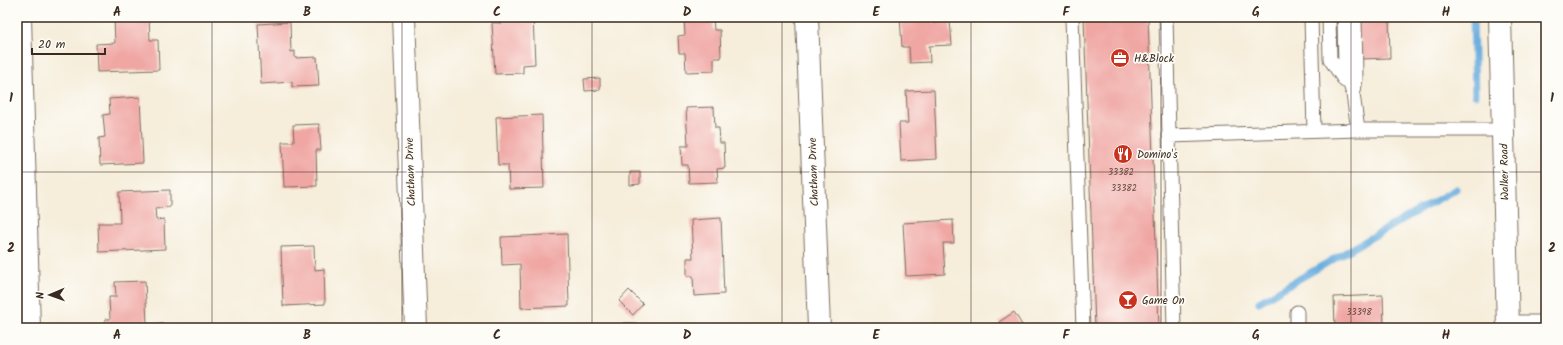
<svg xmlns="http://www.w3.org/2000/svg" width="1563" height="345" font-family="Kalam,sans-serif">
<rect width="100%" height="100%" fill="#fdfcf7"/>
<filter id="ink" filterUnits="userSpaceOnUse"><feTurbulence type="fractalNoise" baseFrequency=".025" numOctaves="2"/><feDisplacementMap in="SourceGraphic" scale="8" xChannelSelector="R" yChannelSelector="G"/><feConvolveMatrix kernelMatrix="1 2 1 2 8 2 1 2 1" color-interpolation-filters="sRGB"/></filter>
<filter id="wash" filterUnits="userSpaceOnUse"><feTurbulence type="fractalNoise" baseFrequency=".012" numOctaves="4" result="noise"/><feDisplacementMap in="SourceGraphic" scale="16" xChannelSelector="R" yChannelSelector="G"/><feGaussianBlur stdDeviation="0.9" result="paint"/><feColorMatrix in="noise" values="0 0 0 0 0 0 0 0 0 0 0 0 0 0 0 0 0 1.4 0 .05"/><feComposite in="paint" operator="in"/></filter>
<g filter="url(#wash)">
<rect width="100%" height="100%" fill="#f6edda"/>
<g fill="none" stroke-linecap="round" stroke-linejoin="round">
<path stroke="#69adde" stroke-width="7" d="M1473 17 1475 95
M1259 302 1456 189"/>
</g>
<g id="blocks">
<path fill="#f0a7a4" d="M114 17H149L150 40H158L159 70 97 72 96 44 115 43Z
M501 17H533L535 64 523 65V73L495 74 492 23H501Z
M684 17H713L714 30H720L721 58H714V71L686 72 685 53H679L678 36 685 35Z
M900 17H933V23L950 21 952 45 929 46 930 62 910 63 909 47H902Z
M1084 17H1148L1159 328H1095Z
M1333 17H1389L1390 58 1362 59 1361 39 1334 40Z
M290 22 291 52 295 51V58L317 57 319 86 292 87V82L261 84 258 24Z
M600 78V90L585 91 584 79Z
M934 90 937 159 901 161 899 123H908L906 91Z
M140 97 143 163 100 165 99 138 105 137 103 115 110 114 109 99Z
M714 107 715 128H719L720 143H724L725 168 717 169 718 182 689 183 688 165H682L681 146H688L686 108Z
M542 115 544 188 509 189 508 165H498L496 117Z
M319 124 321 150H316L317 186 284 187 282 142H294L293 125Z
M630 172H640V184L630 185Z
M170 190V207L155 208 156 220 164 219 165 249 99 252 98 223H120L119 192Z
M721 218 724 294 694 296 693 276H687V258H693L691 220Z
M953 220 954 243H943L945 274 906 276 903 223Z
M567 234 569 306 521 308 520 264 502 265 501 237Z
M314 246 315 270 324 269 325 304 283 306 281 247Z
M145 281 147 324 162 323V328H105V319H110L109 297H116L115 282Z
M629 290 643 304 633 315 619 301Z
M1383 295 1384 328H1335L1334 297Z
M1014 312 1024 328H1003L999 322Z
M623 323H636L637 328H623Z
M940 325V328H911V326Z"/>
</g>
</g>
<g filter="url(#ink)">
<use href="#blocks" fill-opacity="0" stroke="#7c6e60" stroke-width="1"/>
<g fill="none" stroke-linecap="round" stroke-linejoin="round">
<defs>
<path id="service" d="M1072 17 1083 328
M1166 17 1174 328
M1311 17 1314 131
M1329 17 1330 59 1345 81
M1344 17 1345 68 1353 94 1358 130
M1354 91 1356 79 1355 17
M1169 136 1358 130H1503
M1297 312V328
M1508 322H1546"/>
<path id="minor" d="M20 17 29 328
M404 17 416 328
M807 17 819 328"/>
<path id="tertiary" d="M1500 17 1508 328"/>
</defs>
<use href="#service" stroke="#7c6e60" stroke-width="15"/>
<use href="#minor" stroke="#7c6e60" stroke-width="24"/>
<use href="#tertiary" stroke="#7c6e60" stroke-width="24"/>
<use href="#service" stroke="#fff" stroke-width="13"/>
<use href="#minor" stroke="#fff" stroke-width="22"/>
<use href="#tertiary" stroke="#fff" stroke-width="22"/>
</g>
</g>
<path fill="none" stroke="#3b2a1e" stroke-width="1" stroke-opacity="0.55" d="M212 17V328M402 17V328M592 17V328M782 17V328M971 17V328M1161 17V328M1351 17V328M17 172H1546"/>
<defs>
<symbol id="office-disc" viewBox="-11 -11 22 22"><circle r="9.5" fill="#c8321e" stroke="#fdfcf7"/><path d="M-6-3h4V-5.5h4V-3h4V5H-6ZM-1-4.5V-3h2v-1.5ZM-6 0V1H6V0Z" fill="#fff"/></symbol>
<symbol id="restaurant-disc" viewBox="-11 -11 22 22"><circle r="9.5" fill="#c8321e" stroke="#fdfcf7"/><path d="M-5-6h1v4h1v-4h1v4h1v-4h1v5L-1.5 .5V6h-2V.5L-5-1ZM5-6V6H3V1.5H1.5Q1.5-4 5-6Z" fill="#fff"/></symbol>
<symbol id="bar-disc" viewBox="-11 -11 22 22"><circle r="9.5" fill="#c8321e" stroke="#fdfcf7"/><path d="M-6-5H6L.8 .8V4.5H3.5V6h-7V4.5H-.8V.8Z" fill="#fff"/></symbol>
</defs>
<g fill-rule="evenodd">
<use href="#office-disc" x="1109" y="47" width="22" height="22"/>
<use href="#restaurant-disc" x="1112" y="143" width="22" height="22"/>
<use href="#bar-disc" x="1117" y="289" width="22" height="22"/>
</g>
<g text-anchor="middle" stroke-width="3.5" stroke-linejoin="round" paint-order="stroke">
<g font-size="9" fill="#684940">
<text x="1121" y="175">33382</text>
<text x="1124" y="191">33382</text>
<text x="1359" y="315">33398</text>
</g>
<g font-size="11" fill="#3b2a1e" stroke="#fdfcf7" text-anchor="start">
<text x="1134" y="62">H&amp;Block</text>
<text x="1137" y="158">Domino's</text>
<text x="1142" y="304">Game On</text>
</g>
<g font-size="11" fill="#3b2a1e" stroke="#fdfcf7">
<text transform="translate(410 172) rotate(-92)" y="4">Chatham Drive</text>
<text transform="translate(813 172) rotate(-92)" y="4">Chatham Drive</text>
<text transform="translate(1504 172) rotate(-91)" y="4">Walker Road</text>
</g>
</g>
<rect width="1563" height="345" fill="none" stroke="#fdfcf7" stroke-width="44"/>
<g transform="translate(50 295) rotate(268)" stroke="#fdfcf7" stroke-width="3" paint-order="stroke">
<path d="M0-3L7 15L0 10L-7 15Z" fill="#3b2a1e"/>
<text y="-6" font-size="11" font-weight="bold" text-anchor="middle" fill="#3b2a1e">N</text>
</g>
<path d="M32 48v6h73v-6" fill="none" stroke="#3b2a1e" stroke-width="2"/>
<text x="38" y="48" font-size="12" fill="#3b2a1e" stroke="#fdfcf7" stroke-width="3" paint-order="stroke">20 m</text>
<rect x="22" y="22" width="1519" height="301" fill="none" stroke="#3b2a1e" stroke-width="1.5"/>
<g font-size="13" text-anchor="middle" font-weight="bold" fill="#3b2a1e">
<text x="117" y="16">A</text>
<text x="307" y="16">B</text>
<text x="497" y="16">C</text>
<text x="687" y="16">D</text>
<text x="876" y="16">E</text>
<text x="1066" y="16">F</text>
<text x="1256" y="16">G</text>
<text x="1446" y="16">H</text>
<text x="11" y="102">1</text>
<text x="1552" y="102">1</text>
<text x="11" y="252">2</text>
<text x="1552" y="252">2</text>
<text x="117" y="339">A</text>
<text x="307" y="339">B</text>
<text x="497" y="339">C</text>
<text x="687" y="339">D</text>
<text x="876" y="339">E</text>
<text x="1066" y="339">F</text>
<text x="1256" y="339">G</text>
<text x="1446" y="339">H</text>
</g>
</svg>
